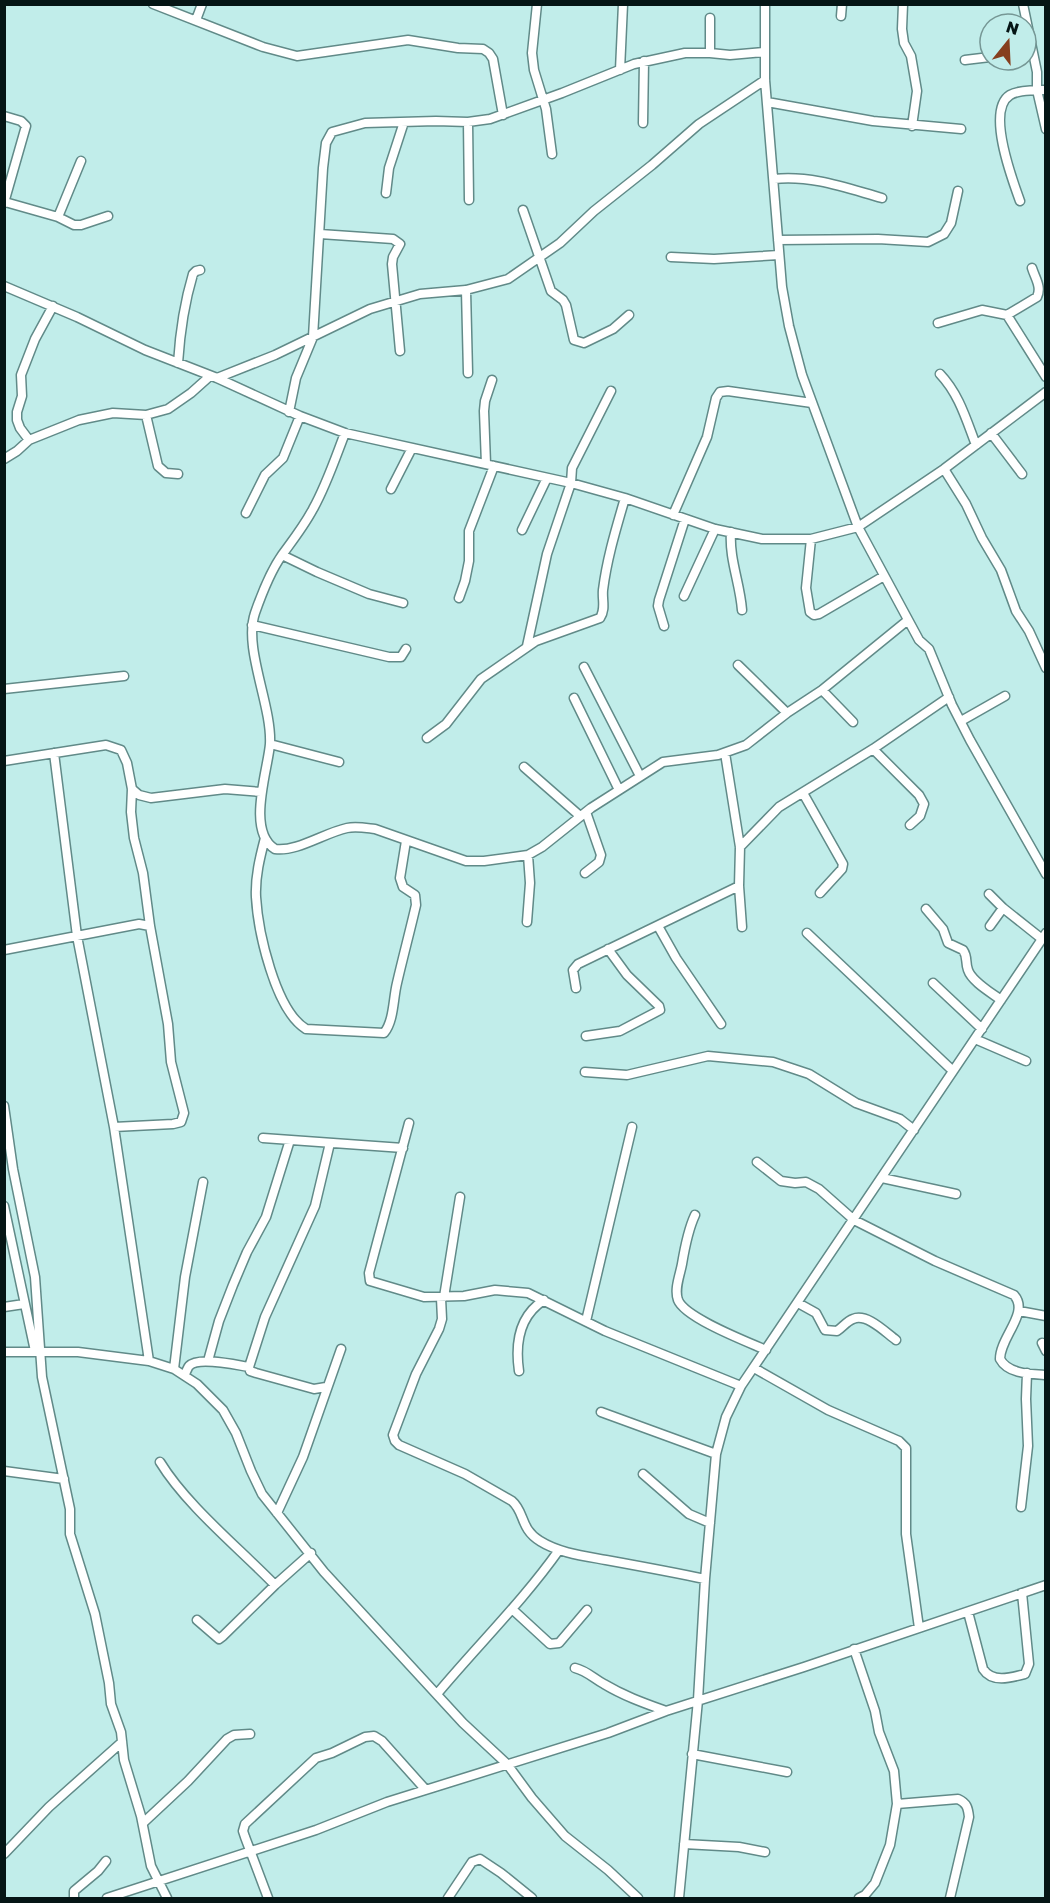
<svg xmlns="http://www.w3.org/2000/svg" width="1050" height="1903" font-family="'Golos Text',sans-serif">
<rect width="100%" height="100%" fill="#c1edea"/>
<g fill="none" stroke-linecap="round" stroke-linejoin="round">
<defs>
<path id="minor" d="M153 4 263 47 297 56 408 40 458 48 483 49 489 53 493 59 503 115
M537 4 532 53 534 70 546 109 552 154
M765 4V80L782 287 789 326 802 375 858 527 919 640 929 649 952 705 970 740 1046 874
M903 4 902 29 904 43 911 56 917 91 912 126
M841 16 842 4
M710 18V53
M196 20 202 4
M965 60 990 57
M620 70 623 4
M1046 90H1037L1046 129
M767 102 873 121 961 129
M4 116 21 121 26 126 4 203
M468 122 469 200
M643 123 644 61
M774 179C812 175 846 188 882 198
M386 193 389 168 404 122
M1020 201C1012 179 986 110 1010 95 1018 90 1029 91 1037 90V72L1023 4
M5 202 58 217 74 225H81L108 216
M523 210 551 291 563 300 566 305 574 340 584 343 613 329 629 315
M58 217 81 161
M320 234 393 239 400 244 393 257 392 264 400 351
M778 240 878 239 928 242 944 234 951 223 958 191
M671 257 714 259 779 255
M4 286 77 317 145 350 217 378 300 416 345 433 571 483 625 498 715 529 762 539H811L858 527 944 469 1046 392
M466 290 468 373
M1007 315 1037 297C1042 287 1035 278 1032 268
M938 323 982 310 1007 315 1046 377
M178 363C180 332 184 304 193 274L196 271 200 270
M940 374C959 394 966 419 976 445
M217 378 275 355 370 309 420 294 466 290 508 279 560 243 594 211 652 165 699 124 765 80
M289 412 296 378 313 337 323 168 326 143 332 132 365 123 436 121 468 122 490 119 562 93 634 64 685 53H710L730 55 764 52
M146 415 158 466 166 473 178 474
M345 433C335 459 326 486 313 509 304 526 293 540 282 555 270 572 262 593 255 613 243 648 272 705 270 744 268 770 246 831 275 849 297 852 324 833 347 828 356 826 366 828 375 829L466 861H484L528 855 542 847 591 808 663 762 718 755 746 745 787 713 822 690 908 620
M991 433 1022 474
M29 440 20 428 17 420V412L22 396 21 375 35 339 53 306
M4 459 17 451 29 440 79 420 113 413 146 415 168 409 191 393 210 376
M486 464 484 411 485 401 492 380
M944 469 966 504 982 538 1001 570 1016 611 1029 631 1046 668
M391 489 412 448
M246 513 265 475 283 458 300 416
M673 515 707 437 716 398 720 392 728 391 812 403
M522 530 547 478
M731 532C729 559 740 583 742 610
M811 539 806 588 810 612 814 615 819 614 884 576
M282 555 317 572 369 594 403 603
M684 596 715 529
M459 598 465 581 469 561V531L494 466
M252 625 389 657H401L406 649
M664 626 658 606 659 600 685 519
M527 646 547 554 571 483 572 468 611 391
M738 665 787 713
M584 667 640 776
M4 689 124 676
M822 690 853 722
M574 698 619 790
M961 721 1005 696
M427 738 446 724 481 679 536 641 600 618C606 609 602 600 603 590 607 558 616 529 625 498
M270 744 339 762
M873 749 919 795 924 804 920 816 910 825
M54 753 77 936 114 1127 149 1361
M725 753 740 847 739 886 742 927
M4 761 106 745 121 750 127 763 132 789 131 812 134 838 143 873 150 926 168 1024 171 1062 184 1113 181 1122 173 1124 114 1127
M524 767 580 816
M132 789 139 795 151 798 225 789 261 792
M803 793 843 864 842 869 820 893
M265 838C260 857 255 877 256 897 258 931 275 1010 306 1029L384 1033C394 1021 393 999 397 983 403 957 410 931 416 905L415 895 403 887 400 878 406 841
M740 847 779 807 873 749 949 697
M585 873 599 862 601 855 586 812
M989 894 1003 908 1042 939
M926 909 943 929 948 943 963 950C968 957 965 962 968 970 972 982 992 993 1001 1000
M527 922 530 883 528 855
M658 926 676 958 721 1024
M990 926 1003 908
M807 933 953 1071
M4 950 139 924 150 926
M933 983 982 1029
M576 988 573 970 578 964 739 886
M586 1036 620 1031 660 1010 659 1006 627 975 608 949
M975 1039 1026 1061
M585 1072 627 1075 708 1056 773 1062 809 1074 856 1103 900 1119 914 1130
M4 1106 13 1169 35 1277 42 1377 70 1509V1534L95 1614 109 1683 111 1704 121 1732 124 1760 141 1816 151 1866 167 1898
M409 1123 369 1273 370 1281 424 1297 464 1296 495 1290 528 1293 605 1331 741 1386
M263 1138 403 1148
M757 1162 781 1181 795 1183 806 1182 819 1189 854 1220 935 1261 1014 1295C1030 1313 1000 1337 1000 1359 1008 1374 1030 1374 1046 1375
M882 1178 956 1194
M4 1206 35 1351
M695 1215C688 1230 685 1246 682 1264 680 1275 674 1289 678 1300 685 1318 748 1342 766 1350
M444 1297 460 1197
M441 1298 442 1319 439 1329 416 1374 393 1435 395 1441 399 1445 465 1474 512 1501C525 1512 520 1529 540 1541 559 1553 584 1556 606 1560 639 1566 672 1572 705 1579
M798 1303 816 1313 825 1330 837 1331C843 1327 847 1321 853 1319 867 1313 885 1332 896 1340
M4 1307 24 1304
M1019 1311 1046 1316
M586 1321 632 1127
M1042 1343 1046 1351
M4 1352H78L149 1361 174 1369 197 1384 223 1410 236 1433 251 1471 262 1494 324 1572 463 1723 507 1764 532 1798 565 1836 608 1870 638 1898
M208 1361 219 1321 233 1285 247 1252 266 1217 290 1140
M754 1368 828 1410 899 1441 906 1448V1534L919 1628
M174 1369 185 1277 203 1182
M519 1371C515 1343 519 1316 544 1300
M185 1375C185 1374 188 1367 189 1366 198 1356 236 1365 249 1367
M326 1387 314 1389 256 1373 250 1371 249 1367 265 1317 315 1206 330 1143
M601 1412 716 1454
M160 1462C187 1506 238 1547 275 1585
M4 1471 64 1479
M643 1474 689 1514 710 1523
M1021 1507 1028 1446 1026 1399 1027 1373
M277 1513 303 1457 341 1349
M512 1609 550 1644 559 1643 587 1610
M968 1612 983 1669C992 1683 1010 1678 1025 1674L1029 1664 1022 1593
M197 1620 219 1639 223 1636 275 1585 311 1553
M854 1649 875 1711 879 1732 894 1771 897 1804 890 1845 875 1883 865 1895 859 1898
M575 1668C587 1671 593 1678 604 1684 624 1696 644 1703 666 1711
M437 1694C477 1646 523 1601 559 1550
M692 1754 787 1772
M897 1804 958 1799C967 1803 968 1808 969 1817L950 1898
M143 1823 188 1781 227 1739 234 1735 250 1734
M684 1844 739 1847 765 1852
M4 1854 49 1807 122 1742
M74 1898V1891L98 1871 106 1861
M107 1898 316 1830 387 1802 608 1733 666 1711 804 1667 1046 1585
M268 1898 245 1837 243 1831 245 1824 316 1758 332 1753 365 1737 374 1736 382 1741 425 1789
M448 1898 472 1862 480 1859 501 1873 532 1898
M679 1898 698 1700 705 1579 716 1454 726 1417 741 1386 1046 933"/>
</defs>
<use href="#minor" stroke="#618a88" stroke-width="11"/>
<use href="#minor" stroke="#fff" stroke-width="8"/>
</g>
<rect width="1050" height="1903" fill="none" stroke="#051515" stroke-width="12"/>
<g transform="translate(1008 42) rotate(18)"><circle r="28" fill="#c1edea" stroke="#769795" stroke-width="1.5"/>
<path d="M0-4.5L10 22L0 15L-10 22Z" fill="#863f1e"/>
<text y="-9" font-size="16" font-weight="bold" text-anchor="middle" fill="#051515">N</text>
</g>
</svg>
